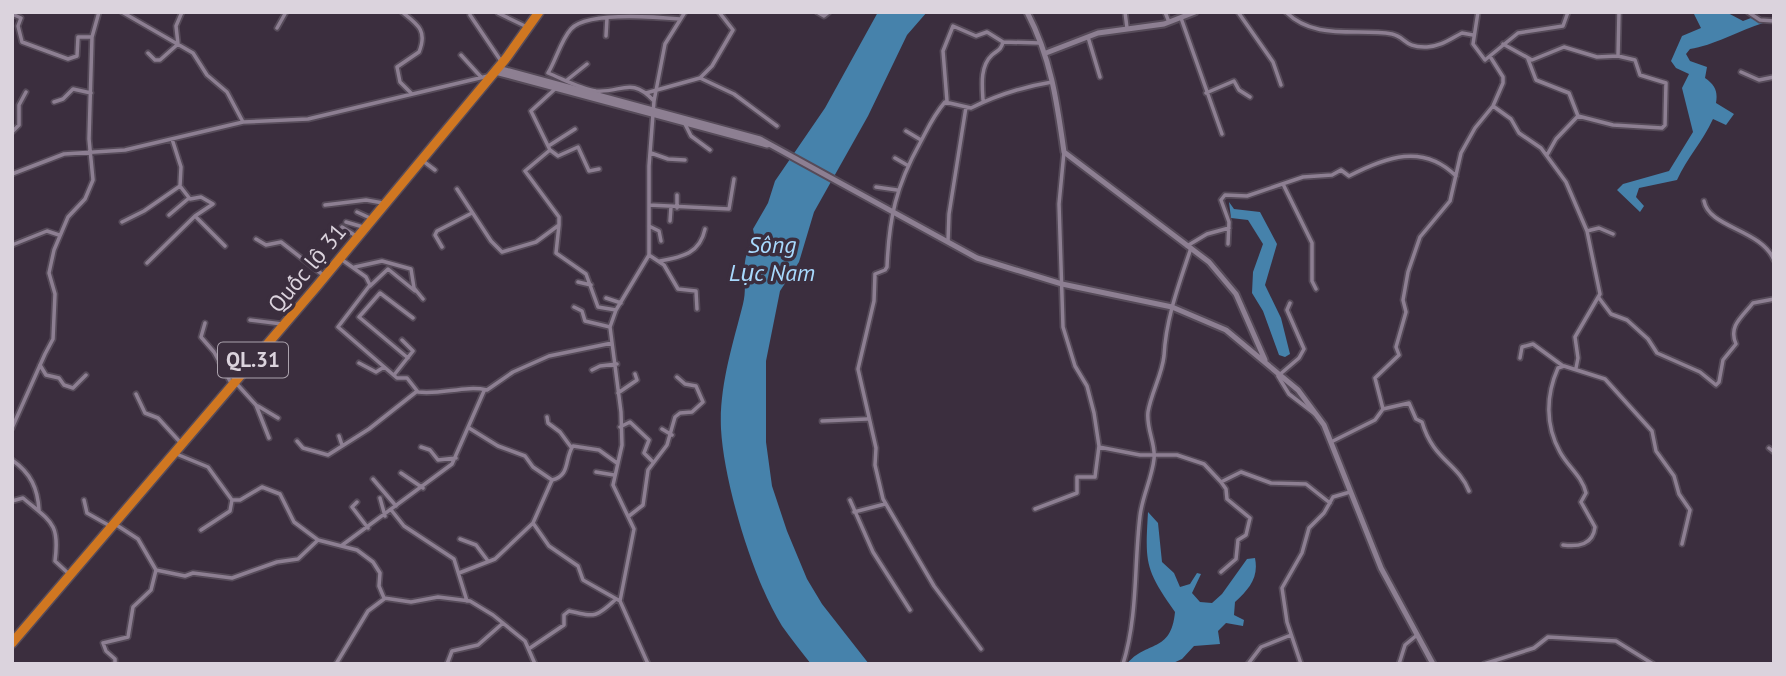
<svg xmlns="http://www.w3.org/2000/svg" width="1786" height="676" font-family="'PT Sans',sans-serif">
<rect width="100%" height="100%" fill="#3b2e3e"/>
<path fill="#4682ab" d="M878 12H927L907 35 868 116 814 212 799 262 780 291 766 361V442L772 486 787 531 807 579 822 604 869 664H811C801 651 791 639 782 626 753 580 724 483 721 429 719 386 733 344 743 304 749 280 737 261 755 239L753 229 768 203 775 181 825 108Z
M1667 12H1726L1743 21 1751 18 1763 23C1741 30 1712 46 1690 49L1686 54 1690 61 1707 67 1705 78C1715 85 1718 91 1716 103L1734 114 1726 125 1713 119C1703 141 1687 158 1677 180L1639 188 1636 197 1644 206 1640 212 1617 190 1623 184 1669 171 1693 132 1682 88 1689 74 1676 68 1671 61 1682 36 1701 28 1694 14Z
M1229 202 1234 209 1260 212 1277 244 1265 285 1281 318 1290 354 1285 357 1279 355 1263 311 1252 293 1253 272 1263 244 1248 220 1231 218Z
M1148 512 1158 523 1162 562 1174 573 1180 587 1190 584 1197 573 1201 574 1192 593 1200 602 1212 603 1222 594 1247 559 1255 558C1259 578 1249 589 1235 602L1234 615 1244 620 1243 626 1226 623 1218 631 1220 644 1194 646 1182 659 1171 664H1127C1146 640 1171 654 1175 612 1145 569 1145 564 1148 512Z"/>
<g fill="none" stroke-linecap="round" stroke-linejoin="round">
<defs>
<path id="street" d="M122 12 193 53 207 75 227 92 243 122
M402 12C417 24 428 30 419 52L397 67 400 82 411 93
M817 12 824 16 829 12
M1125 12 1127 28
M1165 12 1169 22
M1238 12 1273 62 1281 85
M1286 12C1315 41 1357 28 1392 34 1406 37 1404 48 1427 47 1442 46 1450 39 1462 33L1473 35
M1478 12 1473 44 1485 60 1518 33 1563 26 1568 12
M1748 12 1760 20 1774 21
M498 13 527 27
M12 14 21 18 18 26 22 42 68 59 77 56 78 37H92L89 139 93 180 85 199 68 217 54 250 49 273 55 294 53 339 45 354 12 428
M470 15 501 61
M1181 18 1222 134
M277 28 286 12
M606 36 607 18
M92 37 99 12
M1088 37 1100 77
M1503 44 1532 60 1564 47 1597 57 1618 56 1635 60 1640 75 1666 83 1665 125 1662 128 1613 125 1578 116
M148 53 155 60H160L178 44 176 26 182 12
M461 55 481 77
M1618 56 1619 12
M1528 59 1536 80 1569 93 1578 116 1556 139 1547 155
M1741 72 1759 80 1774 77
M700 78 734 94 777 126
M567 80 587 64
M646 93 700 78 712 66 733 30 719 12
M1206 93 1234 81 1239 90 1250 97
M983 100C982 85 980 66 992 55 998 50 1001 50 1003 42
M654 101 665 44 685 12
M947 101 943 51 953 26 976 36 987 32 1003 42 1040 43
M54 102 63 99 73 89 91 93
M1493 106 1511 119 1519 133 1541 148 1566 182 1587 231 1600 294 1575 337 1578 358 1576 368
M685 124 691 136 710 150
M906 131 921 140
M12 132 19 125V105L26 92
M550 145 575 129
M550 150 558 156 578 147 589 171 599 169
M651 153 668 159 685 160
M895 158 907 165
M423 161 435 170
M12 174 64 154 125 150 243 122 308 119 488 76
M1283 184 1312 243V281L1316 289
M876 187 897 190
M457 189 491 241 502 252 536 242 559 225V217L525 171 550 150 531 111 555 89
M677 195V208
M1704 201C1709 228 1761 229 1774 260
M325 205 366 200 383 203
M649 205 729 209 734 179
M357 212 370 218
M169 215 189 198
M195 216 225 246
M670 221 671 207
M122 222 144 211 180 186
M346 222 363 227
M559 225 556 253 586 274 598 307 616 310
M649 226 659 231 661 241
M342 227 356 236
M1587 231 1599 228 1613 234
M256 239 266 245 281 242 323 275
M948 241 949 214 966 107
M1228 244 1229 222 1221 200 1225 195 1247 196 1303 177 1332 175 1341 170 1349 176C1386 157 1423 143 1456 176
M12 245 47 231 59 235
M1187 246 1207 234 1229 228
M442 247 435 235 437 231 472 213
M649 255 664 265 678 289 696 291 697 309
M341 259 366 277 370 285 338 327 397 378H407L418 392C442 395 465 385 487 390L513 372 549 356 612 343
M660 261C683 257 700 253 705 229
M147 263 195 216 213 204 201 197 190 199 180 186 181 167 172 139
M355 267 382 261 411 269 414 288 423 299
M578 282 591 285
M370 286 388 269 415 291
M606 298 621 303
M1599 298 1611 314 1627 320 1648 339 1657 353 1700 372 1716 385 1719 382 1723 360 1736 344C1728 326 1742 317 1753 303L1774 299
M1290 303 1287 310 1304 349 1299 358 1278 376 1289 394 1315 414
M574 307 582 311 585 321 610 327
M250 320 282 324
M205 323 201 337 214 352 231 383
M408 358 359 317 380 293 413 318
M1520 358 1522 347 1533 344 1563 366
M359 363 376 372 384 367
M40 365 46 375 59 378 64 385 73 388 86 375
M592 370 600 366 617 364
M394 375 413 351 402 340
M236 383 256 405 269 438
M618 393 637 380 635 374
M136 394 145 413 158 418 180 442
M258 406 278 418
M1383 409 1375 378 1399 355 1396 347 1406 312 1403 300 1408 272 1420 237 1450 201 1461 153 1475 128 1493 106 1503 83V77L1491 58
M547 417 548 423 560 432 571 447
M822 421 867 419
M620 427 630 422 649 440 644 453 652 461
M469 428 498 446 525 456 533 467 552 480
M662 429 672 435
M339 436 342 445
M297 441 303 448 328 455 369 429 416 392
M1333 441 1375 420 1383 409 1409 403 1416 419 1422 422C1433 460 1458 463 1469 491
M421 447 430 450 438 460 456 458
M1099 447 1140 455H1177L1204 464 1221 482 1241 472 1271 483 1306 484 1330 503
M1769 448 1774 452
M174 453 208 467 232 500H240L262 487 280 494 294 522 318 540 357 550 373 562 380 573 379 586 384 598 411 602 438 597 470 601 493 615 525 641 535 664
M12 460C31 473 38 489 39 511
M596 472 614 475
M401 473 423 488
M373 479 396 506
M1221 482 1226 489 1227 499 1250 518 1246 535 1238 540 1236 559 1221 572
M380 498 385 516
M84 500 87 513 110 526
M850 500 873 552 910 610
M12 501 23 498C51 522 60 523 55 561L69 574
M357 502 352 507 368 528
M1035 509 1077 493V477H1095L1099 446 1094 413 1087 386 1075 366 1063 327 1059 204 1064 152
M392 511 404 526 454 559 467 601
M854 512 885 504
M629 516 643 505 648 470 667 445 675 417 680 413 692 412 703 402 696 386 685 384 677 377
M533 523 552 480C571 475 564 459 573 446L599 450 617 463
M115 524 138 539 156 570 185 576 193 573 232 578 277 562 298 559 318 540
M201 530 230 511 232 500
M460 539 476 545 488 561
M1563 545C1578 547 1593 545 1595 527L1581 502 1586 493C1582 476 1568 467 1560 452 1545 425 1546 395 1558 368L1564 366 1605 379 1652 431 1656 451 1674 476 1679 494 1690 510 1682 544
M341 546 452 464 484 391
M459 573 495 559 533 523 549 546 578 566 583 580 620 601
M530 648 564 625V615L569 611C595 617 596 618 616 599
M981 649 934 586 883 499 875 465 876 448 858 369 874 301 875 274 885 270 887 267C889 218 896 186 920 143 928 128 933 116 945 102L971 108C997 95 1022 87 1052 82
M115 664V659L106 651 103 643 128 637 133 607 151 590 156 570
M336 664 368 611 384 599
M447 664 452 651 478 645 503 623
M648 664 620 601 634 529 613 485 622 445 621 412 610 327 616 310 649 255V166L654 101C631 76 622 93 596 91 581 89 563 79 548 73 556 60 561 40 571 29 587 11 657 17 680 19
M1123 664C1138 616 1134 565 1140 516 1142 497 1152 478 1154 459 1156 444 1146 429 1148 412 1151 393 1162 375 1164 356 1166 318 1179 284 1191 248
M1248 664 1261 647 1291 635
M1301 664 1287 622 1282 588 1302 553 1309 528 1324 513 1333 497 1350 492
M1399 664 1405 645 1417 635
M1484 664 1534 648 1548 637 1616 641 1653 664"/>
<path id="secondary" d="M1027 12C1051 58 1057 102 1064 152L1209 262 1236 294 1265 360
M1046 53 1098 33 1164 24 1195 12
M498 68 760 139 977 258 1062 284 1172 307 1226 330 1298 390 1324 425 1381 568 1433 664
M495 72 767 145"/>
<path id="highway" d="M12 643 317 286 507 57 539 12"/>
</defs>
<use href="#street" stroke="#564b59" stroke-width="7"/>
<use href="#secondary" stroke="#564b59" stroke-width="9"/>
<use href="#highway" stroke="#564b59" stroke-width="12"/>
<use href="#street" stroke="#8d7f92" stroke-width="3.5"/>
<use href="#secondary" stroke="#8d7f92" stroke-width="5"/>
<use href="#highway" stroke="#d07721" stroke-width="9"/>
</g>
<g text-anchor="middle" stroke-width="7" stroke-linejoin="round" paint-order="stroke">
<rect fill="#3b2e3e" stroke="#aba2ad" stroke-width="2" x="218" y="342.5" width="70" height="35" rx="5"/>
<g font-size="21" font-weight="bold" fill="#dbd3dd">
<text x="253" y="367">QL.31</text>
</g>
<g font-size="23" fill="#dbd3dd" stroke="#3b2e3e">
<text transform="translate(307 268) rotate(-50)" y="8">Quốc lộ 31</text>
</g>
<g font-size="24" font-style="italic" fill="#a8d9fd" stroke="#3b2e3e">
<text x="772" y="253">Sông<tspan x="772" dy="28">Lục Nam</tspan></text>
</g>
</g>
<rect width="1786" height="676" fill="none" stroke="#dbd3dd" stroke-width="28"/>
</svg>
